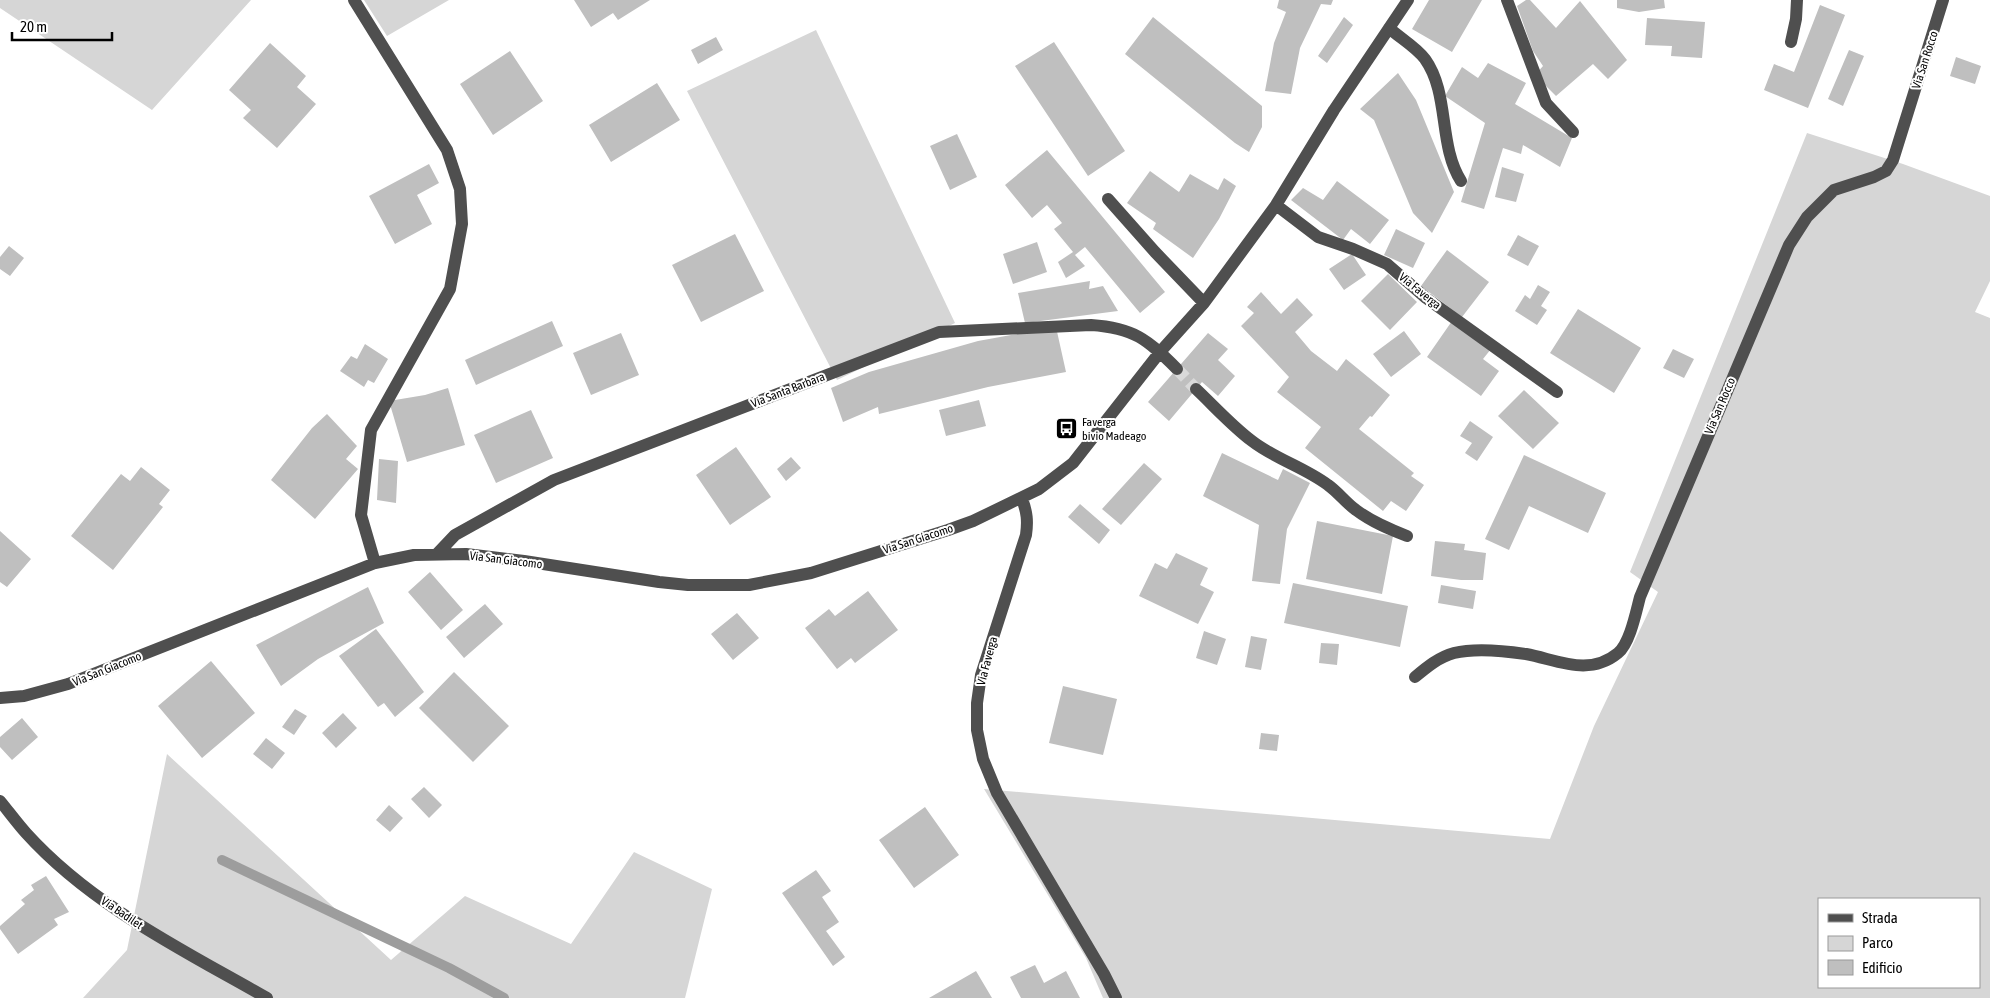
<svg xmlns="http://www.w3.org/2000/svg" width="1990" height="998" font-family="'Asap Condensed',sans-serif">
<rect width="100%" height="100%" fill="#fff"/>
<path fill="#d6d6d6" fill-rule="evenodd" d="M0 0H251L152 110 0 8Z
M364 0H449L387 36Z
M816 30 955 323 837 380 687 91Z
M1807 133 1903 164 1990 196V281L1975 312 1990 318V998H1103L1086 958 984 789 1550 839 1594 726 1658 592 1630 572ZM1819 899H1979V987H1819Z
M167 754 391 960 465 896 571 944 634 852 712 889 685 998H83L127 950Z"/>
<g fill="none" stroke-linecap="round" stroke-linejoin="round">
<path stroke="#9d9d9d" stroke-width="10" d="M222 860 449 968 504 998"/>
</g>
<path fill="#bfbfbf" d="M574 0H650L618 20 613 13 591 27Z
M1279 0H1333L1331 5 1321 4 1300 48 1291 94 1265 91 1274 43 1286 12 1277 8Z
M1429 0H1482L1452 52 1412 29Z
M1526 0H1530L1556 28 1580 1 1627 60 1608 79 1593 64 1556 96 1535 75 1543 66 1533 51 1517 6Z
M1617 0H1664L1665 8 1639 12 1617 8Z
M1820 5 1845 15 1808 108 1764 90 1774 64 1794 72Z
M1153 17 1262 106V127L1249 152 1235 143 1125 54Z
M1344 17 1353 25 1327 63 1318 56Z
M1647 18 1705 22 1702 58 1671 56 1672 46 1645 45Z
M716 37 723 50 698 64 691 50Z
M1054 42 1125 151 1088 176 1015 66Z
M270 43 306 76 297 87 316 104 277 148 243 118 251 110 229 90Z
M1849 50 1864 56 1843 106 1828 99Z
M510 51 543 101 493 135 460 84Z
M1956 57 1981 66 1975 84 1950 76Z
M1488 63 1526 83 1515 104 1572 138 1560 167 1523 145 1521 154 1503 148 1484 209 1461 202 1485 123 1445 96 1462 67 1478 78Z
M1398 73 1416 100 1454 192 1432 233 1413 213 1374 120 1360 109Z
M657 83 680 120 611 162 589 125Z
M957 134 977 177 950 190 930 146Z
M1047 150 1165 292 1140 313 1085 247 1075 255 1085 266 1066 278 1058 262 1073 252 1054 229 1062 223 1047 205 1032 218 1005 185Z
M429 164 439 183 417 195 432 224 395 244 369 196Z
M1502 167 1524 174 1516 202 1495 197Z
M1150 171 1179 192 1190 174 1218 190 1224 178 1236 186 1219 219 1193 258 1153 229 1156 223 1127 203Z
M1337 181 1389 220 1370 244 1351 229 1343 240 1291 200 1303 188 1323 200Z
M1396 229 1425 243 1413 268 1384 255Z
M735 234 764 291 701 322 672 265Z
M1518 235 1539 246 1528 266 1507 255Z
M1037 242 1047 272 1013 284 1003 254Z
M9 246 24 258 10 276 0 269V257Z
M1447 250 1489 282 1462 317 1421 286Z
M1352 254 1366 275 1344 290 1329 269Z
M1388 274 1417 302 1390 330 1361 301Z
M1090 281 1089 289 1103 286 1118 311 1025 323 1018 293Z
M1538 285 1550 292 1541 306 1547 310 1537 325 1515 311 1525 295 1530 299Z
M1261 292 1281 314 1297 298 1313 315 1295 332 1311 351 1337 371 1346 359 1390 395 1372 417 1370 416 1359 429 1414 473 1411 476 1424 485 1406 511 1391 501 1383 511 1305 448 1321 427 1277 392 1289 377 1241 326 1254 313 1247 307Z
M1578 309 1641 348 1614 393 1550 353Z
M552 321 563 346 476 385 465 360Z
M1452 321 1491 349 1483 359 1499 371 1481 396 1427 357Z
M1056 327 1066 372 988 387 879 414 878 407 843 422 831 388 869 372 978 341Z
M1404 331 1421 354 1391 377 1373 354Z
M621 333 639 375 591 395 573 353Z
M1208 333 1228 349 1218 360 1235 376 1218 396 1202 382 1169 421 1148 402Z
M365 344 388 359 374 383 368 380 364 387 340 371 351 356 357 359Z
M1673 349 1694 359 1684 378 1663 368Z
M448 388 465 445 407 462 389 401 425 395Z
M1524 390 1559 423 1533 449 1498 416Z
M979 400 986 426 946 436 939 410Z
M531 410 553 458 496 483 474 435Z
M327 414 357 446 346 459 358 469 315 519 271 480 312 428Z
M1470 421 1493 437 1477 461 1465 453 1472 443 1460 436Z
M736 447 771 497 730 525 696 475Z
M1222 453 1278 480 1283 469 1310 483 1287 529 1280 584 1252 581 1259 525 1203 496Z
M1524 455 1606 493 1588 533 1529 506 1509 550 1485 539Z
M791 457 801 468 786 481 777 469Z
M379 459 398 461 396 503 377 500Z
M1144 463 1162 479 1121 525 1102 509Z
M141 467 170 490 159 504 163 507 113 570 71 536 121 474 130 481Z
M1080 504 1110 530 1099 544 1068 517Z
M1317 521 1393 536 1382 594 1306 579Z
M0 531 31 559 7 587 0 582Z
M1435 541 1465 544 1464 550 1486 553 1483 580H1461L1431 576Z
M1176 553 1208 568 1200 585 1214 592 1198 624 1139 596 1155 563 1167 569Z
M430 572 463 610 441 630 408 592Z
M1293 583 1408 606 1400 647 1284 623Z
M1441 585 1476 591 1473 609 1438 603Z
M368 587 384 623 318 659 281 686 256 645Z
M868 591 898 630 855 663 851 658 837 669 805 628 829 609 835 616Z
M485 604 503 624 464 658 446 637Z
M737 613 759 638 733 660 711 634Z
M376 629 424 692 395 717 384 703 378 707 339 656Z
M1204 631 1226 639 1217 665 1196 658Z
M1251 636 1267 639 1261 670 1245 667Z
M1321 643 1339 644 1337 665 1319 663Z
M211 661 255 713 202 758 158 706Z
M454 672 509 726 473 762 419 708Z
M1063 686 1117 699 1103 755 1049 743Z
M295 709 307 716 294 735 282 727Z
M343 713 357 728 336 748 322 733Z
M22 718 38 737 12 760 0 747V737Z
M1261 733 1279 735 1277 751 1259 749Z
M266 738 285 753 272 769 253 754Z
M424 787 442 805 429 818 411 799Z
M389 805 403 818 390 832 376 820Z
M925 807 959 855 914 888 879 840Z
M816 870 831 891 822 897 839 922 826 931 845 957 833 966 782 893Z
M46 876 69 912 54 919 58 925 18 954 0 929V926L25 904 21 900 34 890 31 885Z
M1035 965 1044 983 1066 971 1080 998H1021L1010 977Z
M976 971 992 998H929Z"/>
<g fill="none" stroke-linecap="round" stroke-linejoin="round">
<path stroke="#d9d9d9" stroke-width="12" stroke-dasharray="12 6" stroke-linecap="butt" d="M1177 369 1196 389"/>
<path stroke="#4f4f4f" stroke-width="12" d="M354 0 447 150 460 189 462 224 450 289 371 430 361 515 375 563
M1507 0 1546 103 1573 132
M1389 28C1400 38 1416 47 1425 59 1450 94 1438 145 1461 181
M1791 42 1796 19 1797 0
M1108 199 1155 252 1204 303
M1276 205 1318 237 1353 249 1387 264 1426 298 1557 392
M1196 389C1214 406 1232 426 1252 441 1275 459 1304 467 1328 485 1338 492 1346 503 1356 510 1372 522 1389 529 1407 536
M1022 499C1027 512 1028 521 1026 535L981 675 977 703V730L983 759 997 793 1104 974 1116 998
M437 554 455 535 554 480 939 332 1091 325C1134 328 1147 339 1177 369
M1415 677C1427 667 1439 657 1454 653 1474 648 1506 651 1526 654 1558 660 1589 677 1618 653 1630 643 1636 612 1640 597L1789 245 1807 217 1834 190 1874 177 1886 171 1893 160 1943 0
M0 698 24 696 68 684 375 563 414 555 466 554 524 561 659 582 688 585H749L811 573 948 530 973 521 1039 489 1073 463 1160 352 1204 303 1276 205 1334 110 1408 0
M0 801C9 812 17 823 26 833 92 906 183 950 267 998"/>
</g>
<defs>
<symbol id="bus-square" viewBox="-11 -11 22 22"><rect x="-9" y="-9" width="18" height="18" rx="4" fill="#000" stroke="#fff"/><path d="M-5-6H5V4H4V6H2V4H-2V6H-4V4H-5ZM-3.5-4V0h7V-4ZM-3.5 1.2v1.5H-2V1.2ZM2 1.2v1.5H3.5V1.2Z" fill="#fff"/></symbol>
</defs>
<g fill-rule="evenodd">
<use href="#bus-square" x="1054" y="416" width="25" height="25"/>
</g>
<g text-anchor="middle" stroke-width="4" stroke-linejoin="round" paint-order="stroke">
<g font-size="12" fill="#000" stroke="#fff">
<text transform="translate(1925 60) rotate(-72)" y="4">Via San Rocco</text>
<text transform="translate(1420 291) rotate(39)" y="4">Via Faverga</text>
<text transform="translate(788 390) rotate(-21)" y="4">Via Santa Barbara</text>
<text transform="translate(1720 406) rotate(-67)" y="4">Via San Rocco</text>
<text transform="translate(918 539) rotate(-18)" y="4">Via San Giacomo</text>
<text transform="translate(506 560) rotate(7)" y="4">Via San Giacomo</text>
<text transform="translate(987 661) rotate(-75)" y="4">Via Faverga</text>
<text transform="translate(107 669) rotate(-22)" y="4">Via San Giacomo</text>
<text transform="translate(122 913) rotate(34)" y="4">Via Badilet</text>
</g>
<g font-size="12" fill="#000" stroke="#fff" text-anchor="start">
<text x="1082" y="426">Faverga<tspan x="1082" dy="14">bivio Madeago</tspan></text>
</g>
</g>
<rect x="1818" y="898" width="162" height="90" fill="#ffffff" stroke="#999999"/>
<rect x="1828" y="914" width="25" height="8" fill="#4f4f4f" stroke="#999999"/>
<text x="1862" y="923" font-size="15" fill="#000000">Strada</text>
<rect x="1828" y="936" width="25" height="15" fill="#d6d6d6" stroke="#999999"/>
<text x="1862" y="948" font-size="15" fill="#000000">Parco</text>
<rect x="1828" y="960" width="25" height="15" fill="#bfbfbf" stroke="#999999"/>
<text x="1862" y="973" font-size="15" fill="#000000">Edificio</text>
<path d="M12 32v8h100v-8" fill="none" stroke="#000000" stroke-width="2.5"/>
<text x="20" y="32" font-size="15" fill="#000000" stroke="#ffffff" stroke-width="4" paint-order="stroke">20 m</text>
</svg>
